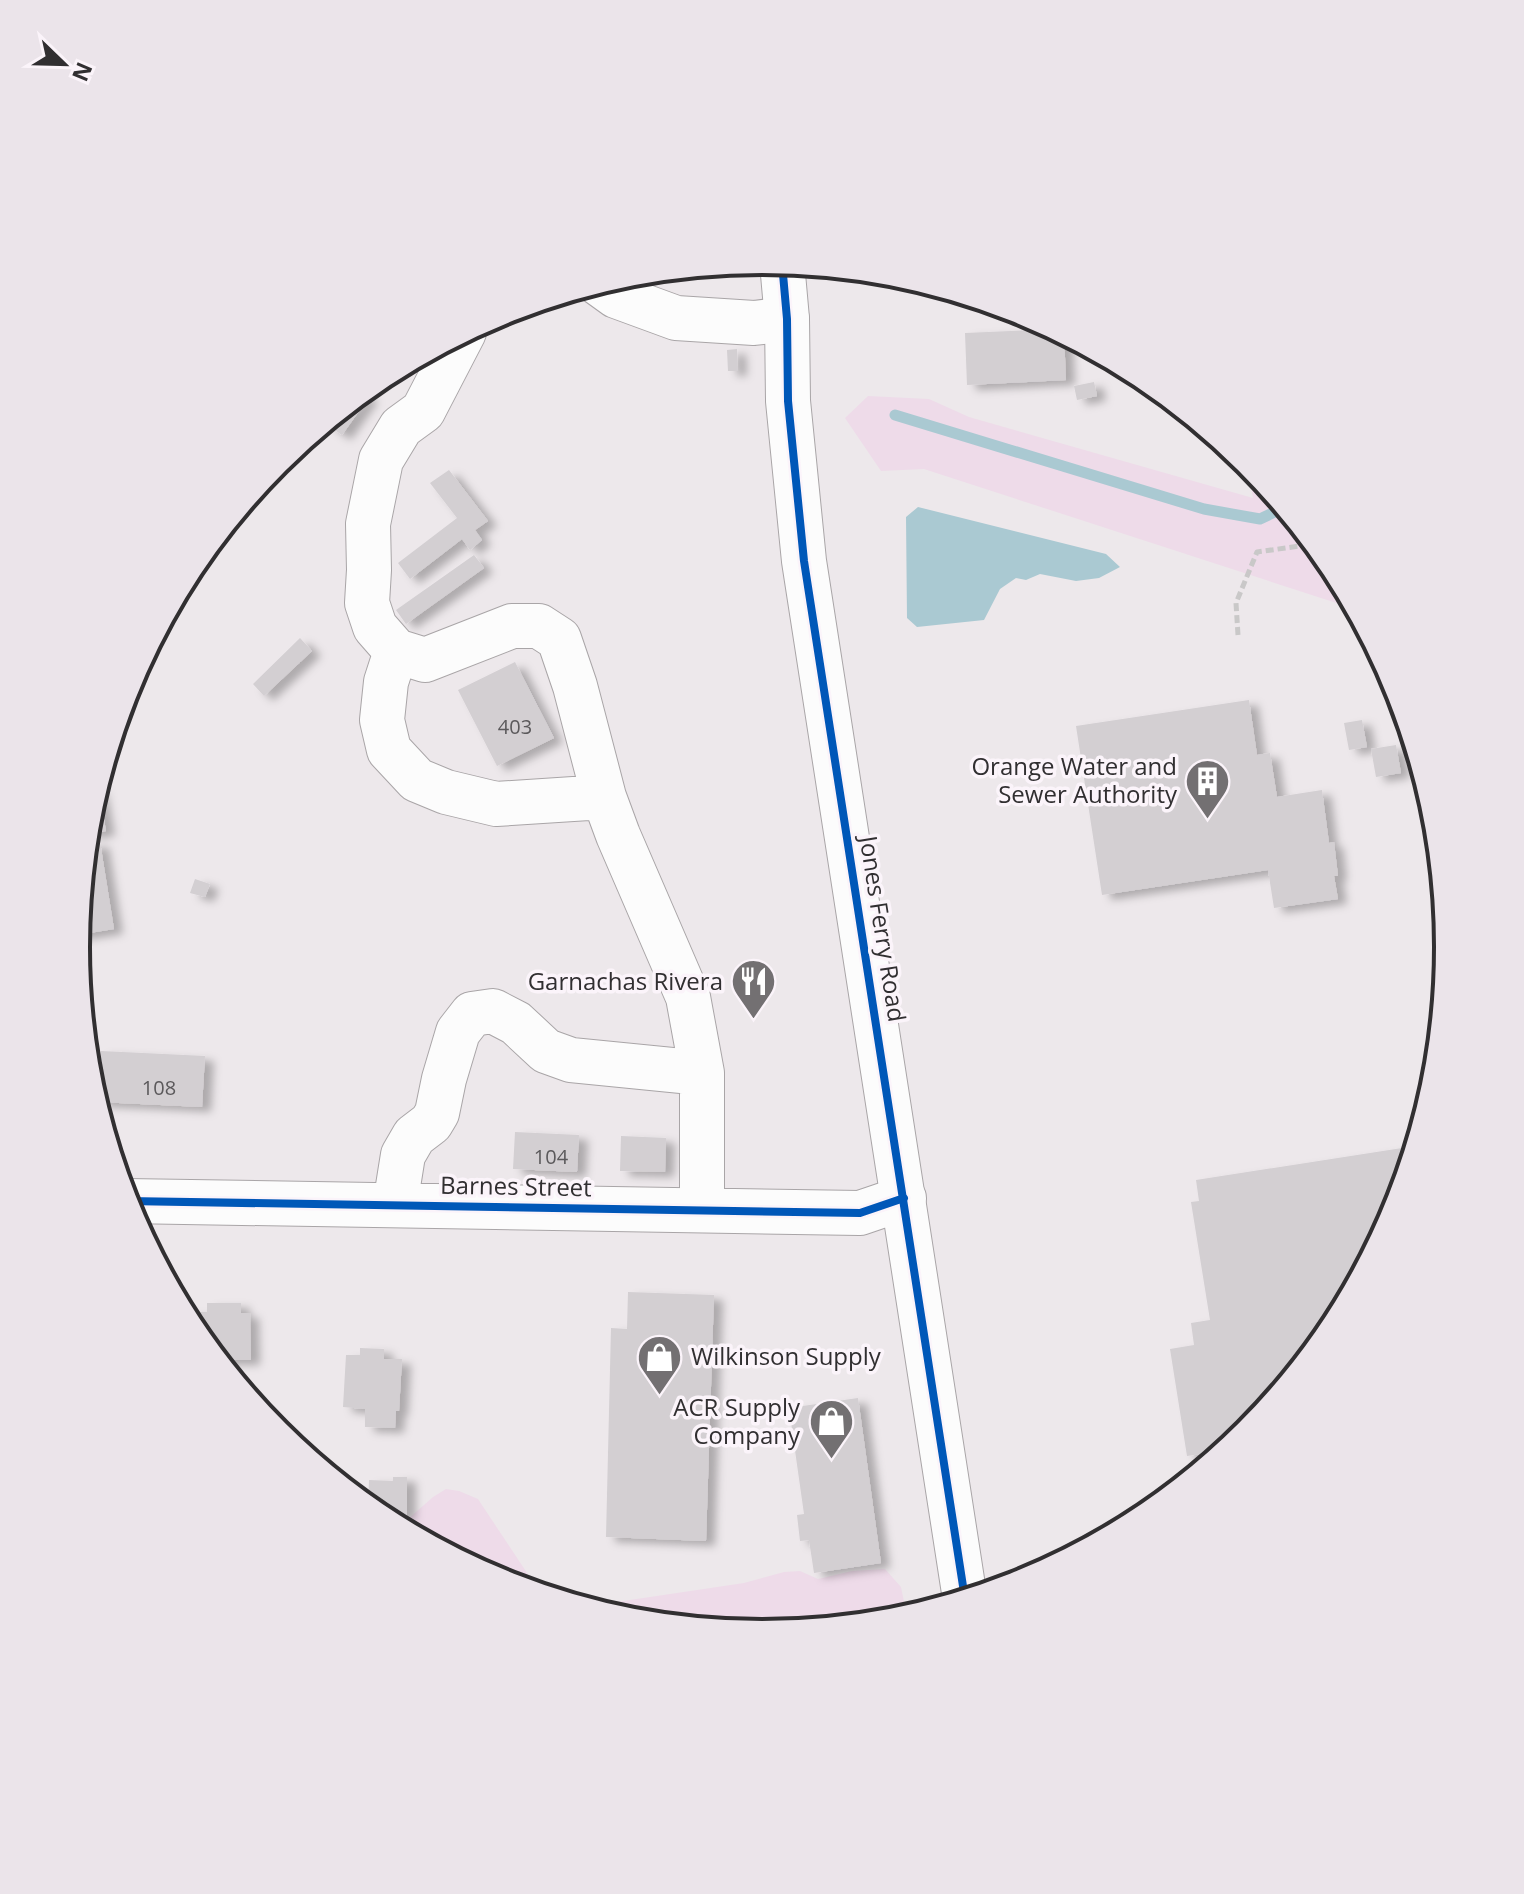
<svg xmlns="http://www.w3.org/2000/svg" width="1524" height="1894" font-family="'Open Sans',sans-serif">
<defs>
<filter id="shadow"><feDropShadow dx="9" dy="5" stdDeviation="4" flood-color="#0004"/></filter>
</defs>
<rect width="100%" height="100%" fill="#ede8eb"/>
<path fill="#eedbe9" d="M868 396 929 399 969 417 1253 498 1246 461 1333 566 1355 609 924 469 881 471 845 418Z
M446 1489 459 1491 478 1499 535 1585 603 1604 744 1583 784 1572 800 1571 818 1579 852 1571 885 1569 901 1587 907 1616 895 1620 762 1633 628 1620 499 1581 399 1527 433 1497Z"/>
<path fill="#aac9d2" d="M918 507 1106 554 1120 567 1099 578 1076 581 1040 574 1026 580 1016 578 1000 589 984 620 917 627 907 618 906 517Z"/>
<g fill="none" stroke-linecap="round" stroke-linejoin="round">
<path stroke="#aac9d2" stroke-width="11" d="M895 415 1204 509 1260 519 1281 509 1282 504"/>
</g>
<path fill="#d3cfd2" filter="url(#shadow)" d="M1054 329 1064 334 1066 380 967 385 965 333Z
M737 349 738 371H728L727 350Z
M1094 382 1097 396 1077 400 1074 386Z
M362 392 369 397 342 435 325 423Z
M449 470 488 521 475 530 482 540 470 550 462 539 410 579 398 563 457 518 430 483Z
M474 555 484 568 406 624 396 610Z
M300 638 312 651 264 696 253 684Z
M515 662 554 738 497 766 458 690Z
M1249 700 1257 755 1270 753 1277 797 1322 790 1329 843 1334 842 1338 876H1334L1338 899 1274 908 1268 870 1102 895 1076 726Z
M1362 720 1367 747 1349 750 1344 723Z
M1396 745 1401 773 1376 777 1371 749Z
M98 784 106 831 87 834 89 813Z
M100 842 114 929 77 935 86 844Z
M195 879 210 884 205 897 190 893Z
M101 1051 205 1056 202 1107 98 1102Z
M515 1132 579 1135 577 1172 513 1169Z
M621 1136 666 1138 665 1172 620 1171Z
M1415 1146 1396 1210 1332 1328 1247 1432 1226 1450 1187 1456 1170 1349 1194 1345 1191 1323 1210 1320 1191 1202 1199 1201 1196 1180Z
M628 1292 714 1295 706 1541 606 1537 611 1328 627 1329Z
M207 1303H241V1313H250L251 1360H218L191 1328 183 1312H207Z
M360 1348 384 1349V1359H402L399 1411H396L395 1428 365 1427V1409L343 1407 346 1355H360Z
M858 1398 881 1563 814 1573 809 1540 800 1541 797 1515 804 1514 789 1408Z
M393 1477H407V1516H379L368 1507 369 1480 393 1481Z"/>
<g fill="none" stroke-linecap="round" stroke-linejoin="round">
<defs>
<path id="minor" d="M598 283 616 296 676 318 754 323 787 319
M464 332 423 411 401 427 381 460 368 524 369 570 367 603 375 627 396 651 425 660 512 626H539L559 639 575 686 604 797 618 835 688 997 702 1073
M396 651 386 682 382 720 389 750 417 780 446 792 496 804 604 797
M126 1201 860 1213 904 1198
M395 1205 403 1155 414 1136 431 1123 437 1113 444 1079 458 1032 472 1014 493 1011 516 1023 546 1051 571 1060 702 1073V1210"/>
<path id="major" d="M782 263 787 319 788 401 804 561 965 1599"/>
</defs>
<use href="#minor" stroke="#a9a5a7" stroke-width="46"/>
<use href="#major" stroke="#a9a5a7" stroke-width="46"/>
<path stroke="#c9c8c8" stroke-width="5" stroke-dasharray="8 4" stroke-linecap="butt" d="M1238 635 1236 603 1257 552 1314 544"/>
<use href="#minor" stroke="#fcfcfc" stroke-width="44"/>
<use href="#major" stroke="#fcfcfc" stroke-width="44"/>
<defs>
<path id="cycleway" d="M782 263 787 319 788 401 804 561 965 1599
M126 1201 860 1213 904 1198"/>
</defs>
<use href="#cycleway" stroke="#fbf4fa" stroke-width="13"/>
<use href="#cycleway" stroke="#0057b8" stroke-width="8"/>
</g>
<defs>
<symbol id="building-pin" viewBox="-11 -11 22 30"><path d="M0 17L-7.5 6A9.5 9.5 0 1 1 7.5 6Z" fill="#737072" stroke="#fbf4fa"/><path d="M-4-6H4V6H1V3H-1V6H-4ZM-2.5-4.3h1.7v1.8h-1.7ZM.8-4.3h1.7v1.8H.8ZM-2.5-1h1.7V.8h-1.7ZM.8-1h1.7V.8H.8Z" fill="#fff"/></symbol>
<symbol id="restaurant-pin" viewBox="-11 -11 22 30"><path d="M0 17L-7.5 6A9.5 9.5 0 1 1 7.5 6Z" fill="#737072" stroke="#fbf4fa"/><path d="M-5-6h1v4h1v-4h1v4h1v-4h1v5L-1.5 .5V6h-2V.5L-5-1ZM5-6V6H3V1.5H1.5Q1.5-4 5-6Z" fill="#fff"/></symbol>
<symbol id="shop-pin" viewBox="-11 -11 22 30"><path d="M0 17L-7.5 6A9.5 9.5 0 1 1 7.5 6Z" fill="#737072" stroke="#fbf4fa"/><path d="M-5-2.5h2.3a2.7 3.5 0 0 1 5.4 0H5L5.5 6h-11ZM-1.5-2.5h3a1.5 2.3 0 0 0-3 0Z" fill="#fff"/></symbol>
</defs>
<g fill-rule="evenodd">
<use href="#building-pin" x="1182" y="756" width="51" height="69"/>
<use href="#restaurant-pin" x="728" y="956" width="51" height="69"/>
<use href="#shop-pin" x="634" y="1332" width="51" height="69"/>
<use href="#shop-pin" x="806" y="1396" width="51" height="69"/>
</g>
<g text-anchor="middle" stroke-width="7" stroke-linejoin="round" paint-order="stroke">
<g font-size="20" fill="#5b595b">
<text x="515" y="734">403</text>
<text x="159" y="1095">108</text>
<text x="551" y="1164">104</text>
</g>
<g font-size="24" fill="#312f31" stroke="#fbf4fa" text-anchor="end">
<text x="1177" y="775">Orange Water and<tspan x="1177" dy="28">Sewer Authority</tspan></text>
<text x="723" y="990">Garnachas Rivera</text>
<text x="691" y="1365" text-anchor="start">Wilkinson Supply</text>
<text x="800" y="1416">ACR Supply<tspan x="800" dy="28">Company</tspan></text>
</g>
<g font-size="24" fill="#312f31" stroke="#fbf4fa">
<text transform="translate(882 929) rotate(81)" y="8">Jones Ferry Road</text>
<text transform="translate(516 1187) rotate(1)" y="8">Barnes Street</text>
</g>
</g>
<path d="M0 0H1524V1894H0ZM90 947a672 672 0 1 1 1344 0a672 672 0 1 1-1344 0Z" fill="#ebe4ea" fill-rule="evenodd"/>
<path fill="none" stroke="#312f31" stroke-width="4" d="M90 947a672 672 0 1 1 1344 0a672 672 0 1 1-1344 0Z"/>
<g transform="translate(64 64) rotate(113)" stroke="#fbf4fa" stroke-width="6" paint-order="stroke">
<path d="M0-6L14 30L0 20L-14 30Z" fill="#312f31"/>
<text y="-12" font-size="22" font-weight="bold" text-anchor="middle" fill="#312f31">N</text>
</g>
</svg>
